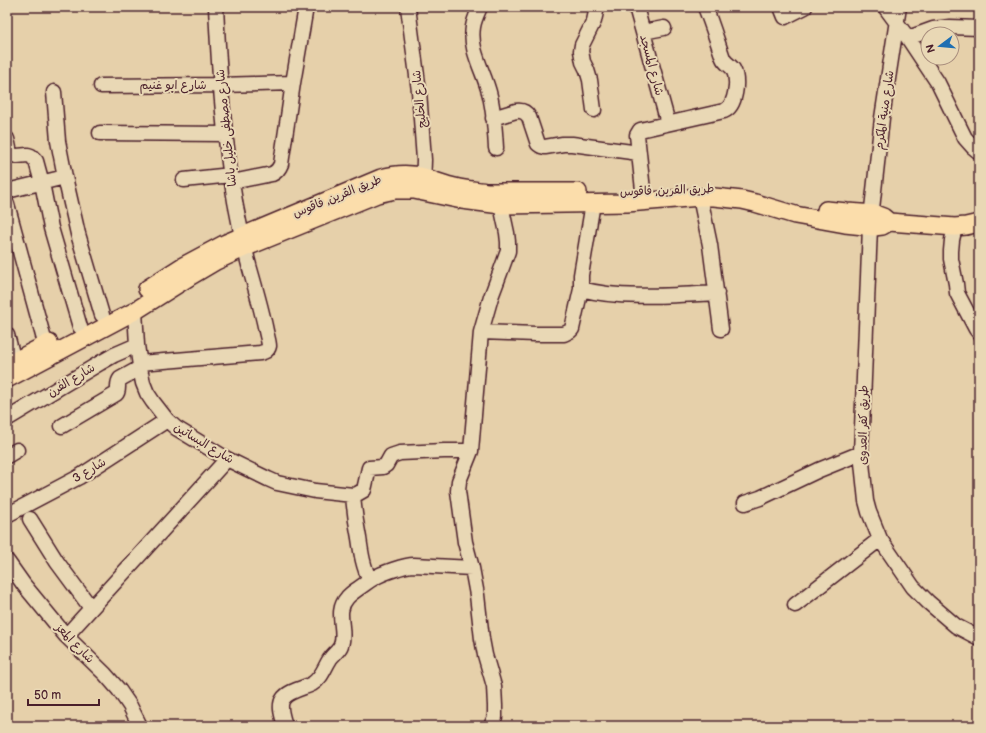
<svg xmlns="http://www.w3.org/2000/svg" width="986" height="733" font-family="'Balsamiq Sans','Playpen Sans Arabic',sans-serif">
<rect width="100%" height="100%" fill="#e6d0aa"/>
<filter id="ink" filterUnits="userSpaceOnUse"><feTurbulence type="fractalNoise" baseFrequency=".025" numOctaves="2"/><feDisplacementMap in="SourceGraphic" scale="8" xChannelSelector="R" yChannelSelector="G"/><feConvolveMatrix kernelMatrix="1 2 1 2 8 2 1 2 1" color-interpolation-filters="sRGB"/></filter>
<g filter="url(#ink)">
<g fill="none" stroke-linecap="round" stroke-linejoin="round">
<defs>
<path id="minor" d="M408 7 419 91 424 160 423 188
M480 7C477 14 474 20 473 27 469 51 485 73 490 96 494 113 495 130 496 148
M636 7 668 123
M781 7 785 17 805 7
M885 7 908 38 938 83 965 138 973 147 979 152
M899 7 882 118 870 227 861 453 866 501 869 512 880 539 913 587 928 602 956 626 979 638
M643 32 664 28
M908 38 933 29 950 27 979 28
M101 86 220 85 293 83
M54 92 58 141 65 177 78 234 102 315
M594 110 590 80 587 70 583 62 581 51 582 45 594 21 597 7
M493 118 516 111C522 110 526 112 529 117L538 144 541 146 545 147 563 144H572L639 153
M100 133 226 134
M7 139 10 153 13 155 17 156 28 155 31 156 36 161 42 183 51 228 80 327
M184 180 231 175
M232 182 272 174C277 172 279 169 281 164L293 83 306 7
M643 190 637 135 640 130 724 111C736 106 739 80 733 69 730 65 725 63 723 58 717 41 712 24 705 7
M7 191 65 177
M700 197 710 245 721 329
M7 204 48 354
M955 227 952 240 951 251V259L956 284 957 293 976 329 979 333
M581 289C622 300 674 295 717 293
M135 311 137 345 141 373 143 383 147 393 153 402 167 420 176 428 227 459 268 479 277 483 315 491 353 495 357 494 364 490 369 468 383 467 386 465 391 456 400 453 444 451H471
M481 332 535 334H564L570 331 572 329 581 289V275L593 203
M7 335 14 361
M140 363 260 353C264 352 268 351 269 346 269 342 267 336 266 331 262 311 256 290 250 269 227 184 220 95 216 7
M7 419 100 363 114 355 137 345
M62 426 116 394C120 390 116 384 120 379L140 368
M7 456 17 450
M353 495C354 509 356 523 359 538 361 552 363 567 370 580
M745 503 760 498 819 470 861 453
M7 515 79 477 167 420
M30 519 57 562 91 608
M7 561 24 585 66 636 105 674 119 690 130 706 140 726
M795 605 880 539
M66 636 227 459
M285 726C283 718 278 706 283 699 288 691 304 688 312 684 322 678 324 668 330 659 333 654 339 651 341 645 347 630 334 612 347 598 350 594 355 591 359 588 364 585 368 581 374 578 382 573 405 565 414 565L472 568
M491 726 495 717V706L494 686 485 655 482 639 477 595 472 568 465 542 458 491 459 481 471 451 481 332 491 297 500 273 508 251V242L507 233 501 205 500 195"/>
<path id="major" d="M826 210 847 212 875 214 883 217 889 222
M147 289 183 266 226 243 381 178C395 174 409 173 424 177 432 180 439 183 447 185 460 189 474 190 487 192H578
M7 365 49 343
M7 379 135 311 189 277 216 261 244 248 377 194 395 190H414L462 200 501 205 627 203 700 197H714L742 200 755 203 795 215 845 224 874 227 882 226 889 222 955 227 966 226 979 223"/>
</defs>
<use href="#minor" stroke="#4a1f2b" stroke-width="17"/>
<use href="#major" stroke="#4a1f2b" stroke-width="20"/>
<use href="#minor" stroke="#e9d8b5" stroke-width="14"/>
<use href="#major" stroke="#fbddab" stroke-width="17"/>
</g>
</g>
<g text-anchor="middle" stroke-width="4" stroke-linejoin="round" paint-order="stroke">
<g font-size="12" fill="#4a1f2b" stroke="#e9d8b5">
<text transform="translate(652 65) rotate(75)" y="4">شارع المسجد</text>
<text x="173" y="89">شارع ابو غنيم</text>
<text transform="translate(419 99) rotate(-96)" y="4">شارع الخليج</text>
<text transform="translate(884 110) rotate(-82)" y="4">شارع منية المكرم</text>
<text transform="translate(226 128) rotate(-96)" y="4">شارع مصطفى خليل باشا</text>
<text transform="translate(667 190) rotate(-2)" y="4">طريق القرين, فاقوس</text>
<text transform="translate(337 196) rotate(-22)" y="4">طريق القرين, فاقوس</text>
<text transform="translate(71 380) rotate(-31)" y="4">شارع الفرن</text>
<text transform="translate(863 425) rotate(-89)" y="4">طريق كفر العدوى</text>
<text transform="translate(204 443) rotate(31)" y="4">شارع البساتين</text>
<text transform="translate(89 470) rotate(-31)" y="4">شارع 3</text>
<text transform="translate(75 643) rotate(46)" y="4">شارع المعز</text>
</g>
</g>
<rect width="986" height="733" fill="none" stroke="#e9d8b5" stroke-width="24"/>
<rect x="12" y="12" width="962" height="709" fill="none" stroke="#4a1f2b" stroke-width="1.5" filter="url(#ink)"/>
<g transform="translate(940 46) rotate(254)"><circle r="19" fill="#e9d8b5" stroke="#a98e7e"/>
<path d="M0-3L7 15L0 10L-7 15Z" fill="#1f6fb2"/>
<text y="-6" font-size="11" font-weight="bold" text-anchor="middle" fill="#4a1f2b">N</text>
</g>
<path d="M28 699v6h71v-6" fill="none" stroke="#4a1f2b" stroke-width="2"/>
<text x="34" y="699" font-size="12" fill="#4a1f2b" stroke="#e9d8b5" stroke-width="3" paint-order="stroke">50 m</text>
</svg>
